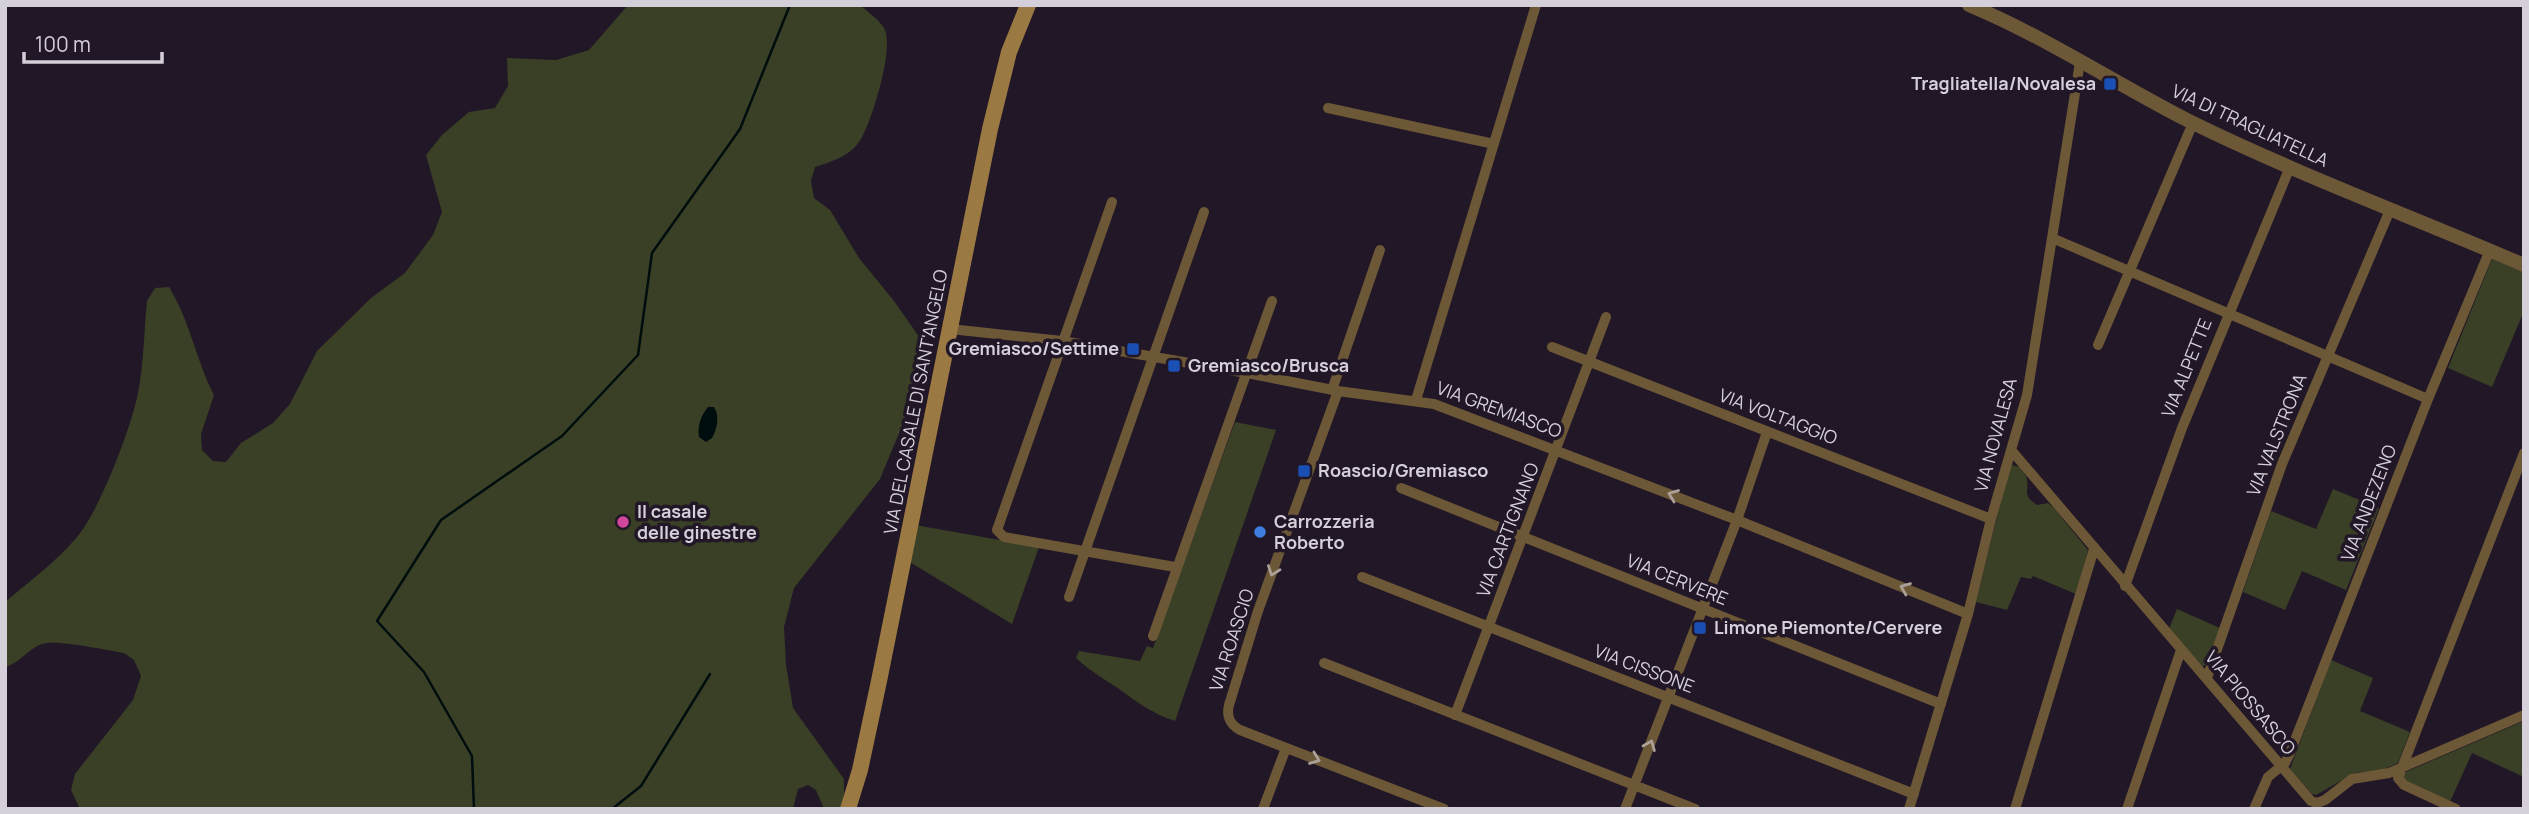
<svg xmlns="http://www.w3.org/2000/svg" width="2529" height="814" font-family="Manrope,sans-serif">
<rect width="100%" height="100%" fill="#211727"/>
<path fill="#394025" d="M628 5H860C868 12 878 19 884 28 895 47 872 120 861 139 851 156 833 161 815 167L811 181 814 198 830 210 859 258 894 301 922 341 914 397 880 479 794 588 784 627 786 665 793 708 844 779V793L841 809H824L816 790 808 785 798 789 793 809H80L71 790 75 774 133 700 141 676 134 660 124 653C106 650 64 641 47 643 30 645 20 664 5 667V602C30 581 56 562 77 537 100 510 131 428 138 393 144 363 144 331 147 301L155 288 169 287C190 321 196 360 214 395L201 434 202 450 213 461 226 462 241 443 273 423 290 404 317 351 371 298 405 273 433 235 442 212 426 155 442 135 469 112 495 108 508 86 507 58 556 60 589 50Z
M2492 259 2524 272V311L2492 387 2448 368Z
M1235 422 1276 430 1175 721C1154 714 1139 704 1122 691 1105 679 1092 673 1076 658L1079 651 1140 661 1147 646 1153 648Z
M2012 465 2019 467 2026 476C2031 491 2020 493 2037 505L2048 503 2053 507 2088 550 2076 594 2033 576 2031 579 2021 577 2007 610 1976 602 2007 476Z
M2333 489 2379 508 2346 590 2302 571 2285 610 2243 592 2271 511 2316 529Z
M915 525 1039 547 1012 624 908 561Z
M2177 609 2220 628 2206 665 2202 666 2169 629Z
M2331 660 2373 678 2360 711 2410 732 2398 763 2382 770 2355 773 2316 795 2312 794 2290 769Z
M2524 721V777L2472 753 2450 802 2406 783 2401 774Z"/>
<path fill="#000d0f" d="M708 407H714C720 416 717 429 712 438L706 442 699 437C697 427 701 415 708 407Z"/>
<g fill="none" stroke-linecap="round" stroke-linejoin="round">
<path stroke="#000d0f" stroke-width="2.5" d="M474 809 472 756 424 672 377 621 441 520 562 436 638 355 652 253 740 129 790 5
M612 809 641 786 710 674"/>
<path stroke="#6c5736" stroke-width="10" d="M1328 108 1494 144
M1112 202 997 530 1004 537 1175 567
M2052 238 2428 399
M950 329 1062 341 1247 373 1338 391 1434 404 1737 520 1968 614
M2098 345 2193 123
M1552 347 1991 519
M1332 390 1380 250
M1338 391 1258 611 1229 705C1226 717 1230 724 1240 730L1444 809
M1416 400 1536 5
M2011 450 2311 801 2317 803 2325 800 2352 779 2389 773 2524 715
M1401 488 1941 704
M1362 577 1914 794
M2125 586 2182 428 2290 167
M1069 597 1204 212
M1153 636 1272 301
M1324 663 1695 809
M2207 678 2282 464 2390 210
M1455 715 1606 317
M1263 809 1286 748
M1625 809 1737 520 1767 432
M1909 809 1968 614 1991 519 2027 395 2080 62
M2015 809 2094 549
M2127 809 2181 650
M2254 809 2268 777 2285 763 2290 753 2428 399 2490 250
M2456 809 2404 785 2398 778 2524 453"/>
<path stroke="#6c5736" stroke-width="14" d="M1969 5C2046 37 2116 84 2191 122 2299 175 2413 217 2524 265"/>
<path stroke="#9b7942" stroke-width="16" d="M848 809 860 770 879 681 990 129 1009 52 1028 5"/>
</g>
<defs><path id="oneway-chevron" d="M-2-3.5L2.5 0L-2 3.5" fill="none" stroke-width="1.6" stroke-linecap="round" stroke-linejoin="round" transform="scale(1.75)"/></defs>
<g stroke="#ab9f98">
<use href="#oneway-chevron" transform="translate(1673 495) rotate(-159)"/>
<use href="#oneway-chevron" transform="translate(1273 571) rotate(110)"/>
<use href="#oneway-chevron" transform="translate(1905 588) rotate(-158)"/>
<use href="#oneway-chevron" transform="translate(1650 745) rotate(-68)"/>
<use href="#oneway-chevron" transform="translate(1315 759) rotate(21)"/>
</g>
<g fill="#1a4fb4" stroke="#211727" stroke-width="2.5">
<rect x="2103" y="77" width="14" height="14" rx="3.5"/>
<rect x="1126" y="342" width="14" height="14" rx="3.5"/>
<rect x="1167" y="359" width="14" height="14" rx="3.5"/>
<rect x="1297" y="464" width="14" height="14" rx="3.5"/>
<rect x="1693" y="621" width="14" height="14" rx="3.5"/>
</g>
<circle fill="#d1479c" stroke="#211727" stroke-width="2.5" cx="623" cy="522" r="7"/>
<circle fill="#3f7fe0" stroke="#211727" stroke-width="2.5" cx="1260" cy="532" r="7"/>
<g text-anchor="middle" stroke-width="7" stroke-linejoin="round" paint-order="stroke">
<g font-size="18" font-weight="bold" fill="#d5cfd9" stroke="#211727" text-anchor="start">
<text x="2096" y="90" text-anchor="end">Tragliatella/Novalesa</text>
<text x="1119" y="355" text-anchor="end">Gremiasco/Settime</text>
<text x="1188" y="372">Gremiasco/Brusca</text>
<text x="1318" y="477">Roascio/Gremiasco</text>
<text x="637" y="518">Il casale<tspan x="637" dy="21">delle ginestre</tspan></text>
<text x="1274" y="528">Carrozzeria<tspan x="1274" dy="21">Roberto</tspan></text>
<text x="1714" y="634">Limone Piemonte/Cervere</text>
</g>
<g font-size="18" fill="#d5cfd9" stroke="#211727">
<text transform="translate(2250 126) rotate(25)" y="6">VIA DI TRAGLIATELLA</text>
<text transform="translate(2187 368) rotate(-68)" y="6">VIA ALPETTE</text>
<text transform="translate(916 402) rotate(-79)" y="6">VIA DEL CASALE DI SANT'ANGELO</text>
<text transform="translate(1499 410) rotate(20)" y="6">VIA GREMIASCO</text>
<text transform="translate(1778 417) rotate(21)" y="6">VIA VOLTAGGIO</text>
<text transform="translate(1996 435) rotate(-75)" y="6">VIA NOVALESA</text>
<text transform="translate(2277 435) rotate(-68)" y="6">VIA VALSTRONA</text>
<text transform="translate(2369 503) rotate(-69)" y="6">VIA ANDEZENO</text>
<text transform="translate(1508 530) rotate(-69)" y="6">VIA CARTIGNANO</text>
<text transform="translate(1677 580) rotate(22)" y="6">VIA CERVERE</text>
<text transform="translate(1232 640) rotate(-72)" y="6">VIA ROASCIO</text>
<text transform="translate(1644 669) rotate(21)" y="6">VIA CISSONE</text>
<text transform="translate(2250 703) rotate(50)" y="6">VIA PIOSSASCO</text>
</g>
</g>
<rect width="2529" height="814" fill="none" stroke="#d5cfd9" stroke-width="14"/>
<path d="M24 52v10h138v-10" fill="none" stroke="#d5cfd9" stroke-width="3.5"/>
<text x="35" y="52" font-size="21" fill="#d5cfd9" stroke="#211727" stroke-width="5" paint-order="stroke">100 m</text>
</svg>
